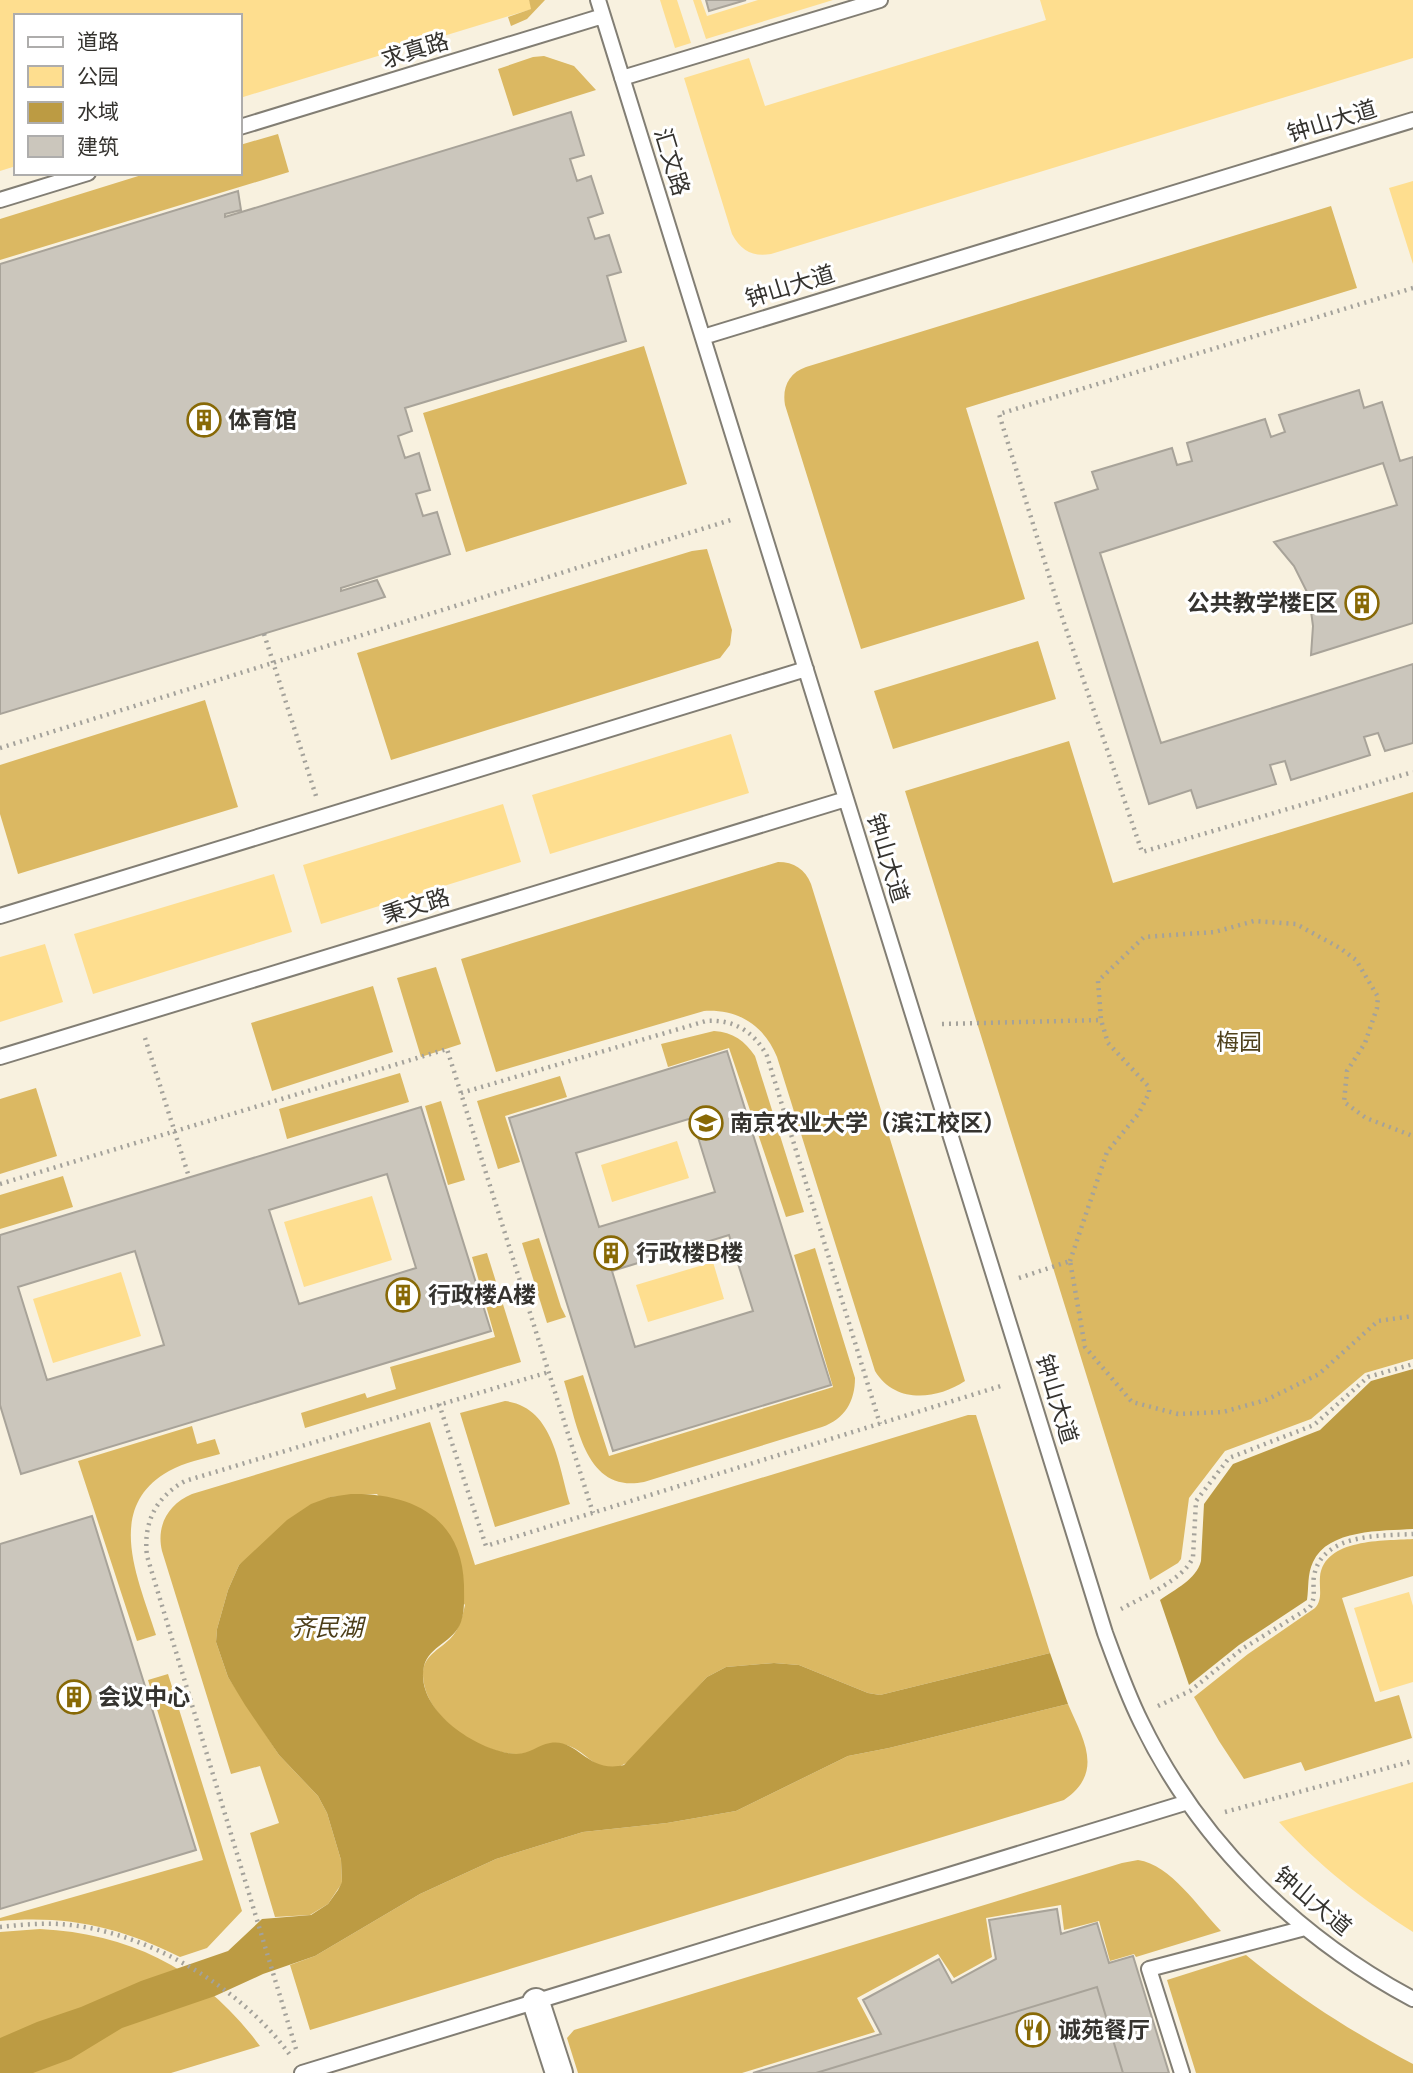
<svg xmlns="http://www.w3.org/2000/svg" width="1413" height="2073" font-family="Lato,'Noto Sans SC',sans-serif">
<rect width="100%" height="100%" fill="#fefbf2"/>
<path fill="#f8f1df" fill-rule="evenodd" d="M0 0H1413V2073H0ZM16 16H240V173H16Z"/>
<path fill="#fede8f" d="M0 0H529L532 9 240 98V16H16V166L0 171Z
M660 0H677L691 43 675 48Z
M693 0H701L707 16 758 0H833L706 39Z
M1040 0H1413V58L771 254C753 257 741 251 732 234L684 78 749 58 765 106 1046 20Z
M1413 181V264L1389 188Z
M731 734 749 793 550 854 532 795Z
M503 804 521 862 321 924 303 865Z
M274 874 292 932 93 994 74 934Z
M45 944 63 1002 0 1022V957Z
M677 1141 689 1178 612 1202 601 1165Z
M372 1196 392 1260 304 1287 284 1222Z
M713 1262 724 1299 648 1322 636 1285Z
M121 1272 141 1336 53 1363 33 1299Z
M1409 1592 1413 1606V1682L1380 1692 1354 1608Z
M1413 1782V1932C1363 1900 1319 1866 1279 1822Z"/>
<path fill="#dbb862" d="M529 0H545L527 19 511 26 508 17 531 9Z
M544 56 574 66 596 90 513 116 498 69 533 57Z
M278 134 289 172 0 260V219L148 173H240V145Z
M1331 206 1357 288 966 408 1025 599 861 649 785 405C782 387 789 373 806 367Z
M644 346 687 484 466 552 423 413Z
M707 549 732 630 730 645 720 658 391 760 357 653 692 551Z
M1038 641 1056 699 893 749 874 691Z
M205 700 238 807 18 874 0 814V765Z
M1069 741 1113 883 1413 792V1359L1365 1373 1311 1419 1225 1451 1189 1498 1181 1559 1178 1563 1150 1580 905 791Z
M778 862C794 862 805 869 811 884L965 1381C936 1400 895 1404 875 1371L777 1057C764 1025 738 1009 704 1011L496 1072 461 959Z
M436 967 461 1044 421 1057 397 978Z
M373 986 393 1052 272 1091 251 1023Z
M714 1031C733 1032 745 1041 755 1056L804 1212 786 1217 729 1048 668 1067 661 1044Z
M400 1073 409 1102 287 1139 279 1109Z
M560 1076 567 1097 505 1116 520 1162 498 1169 477 1101Z
M36 1088 57 1156 0 1174V1099Z
M441 1101 465 1180 448 1185 425 1106Z
M63 1176 73 1207 0 1229V1195Z
M539 1238 561 1307 566 1317 547 1323 522 1243Z
M815 1248 855 1378C855 1401 845 1419 822 1427L644 1482C584 1494 577 1422 564 1381L583 1375 609 1456 833 1387 794 1255Z
M487 1253 521 1362 305 1428 301 1413 365 1393 367 1398 396 1389 390 1367 495 1337 472 1257Z
M505 1401C554 1407 558 1465 570 1504L495 1527 460 1413Z
M968 1415H976L1050 1653 880 1695 868 1693 799 1665 774 1663 726 1667 707 1677 632 1759C600 1784 590 1751 566 1745 540 1740 538 1755 515 1754 477 1752 425 1717 423 1676 422 1656 438 1651 450 1639 459 1630 462 1618 465 1605L377 1494 330 1497 239 1565 228 1590 217 1629 216 1642 228 1677 279 1755 318 1796 327 1813 341 1860 342 1883 328 1904 310 1915 275 1917 250 1833 279 1823 260 1766 231 1774 162 1551C156 1526 168 1504 192 1494L430 1422 475 1565Z
M192 1426 197 1444 215 1439 220 1454C203 1459 185 1462 169 1471 103 1508 139 1580 156 1635L137 1641 78 1461Z
M1413 1539V1576L1342 1598 1375 1702 1399 1695 1412 1738 1305 1771 1301 1762 1244 1779 1219 1741 1194 1697 1248 1654 1315 1608C1323 1599 1319 1589 1320 1577 1324 1538 1384 1541 1413 1539Z
M168 1674 242 1911 207 1948 180 1957C120 1927 68 1915 0 1921V1918L203 1860 148 1680Z
M1068 1704C1083 1739 1105 1772 1064 1800L310 2030 290 1965 315 1956 420 1894 496 1859 583 1832 667 1823 736 1811 848 1756 889 1748Z
M1138 1860C1171 1865 1198 1907 1221 1931L1136 1957 1134 1954 1110 1961 1099 1921 1064 1930 1061 1905 986 1918 992 1957 954 1978 938 1954 857 1998 875 2032 742 2073H578L567 2038 574 2030 1122 1863Z
M40 1929C134 1934 204 1971 260 2046L171 2073H0V1932Z
M1246 1955C1300 1999 1352 2032 1413 2064V2073H1196L1167 1980Z"/>
<path fill="#bc9b43" d="M1413 1369V1529C1382 1531 1328 1529 1313 1562 1307 1575 1309 1587 1307 1600L1239 1645 1189 1685 1160 1600C1175 1589 1196 1580 1201 1561L1204 1504 1233 1464 1320 1430 1371 1381Z
M351 1494C412 1493 462 1517 464 1585 464 1598 465 1610 461 1622 454 1642 429 1646 424 1666 414 1710 478 1752 516 1754 530 1754 538 1745 550 1743 578 1738 587 1774 624 1765L707 1677 726 1667 774 1663 799 1665 868 1693 880 1695 1050 1653 1068 1704 889 1748 848 1756 736 1811 667 1823 583 1832 496 1859 420 1894 315 1956 263 1974 215 1996 122 2028 71 2059 33 2073H0V2038L37 2022 81 2007 141 1981 228 1951 262 1919 311 1915 328 1904 338 1890 342 1882 341 1860 327 1813 318 1796 279 1755 245 1705 228 1677 216 1642 217 1629 228 1590 239 1565 287 1520 311 1504 330 1497Z"/>
<path fill="#cbc6bc" stroke="#a8a399" stroke-width="2" fill-rule="evenodd" d="M706 0H746L709 11Z
M571 112 584 155 570 159 577 181 591 176 603 213 588 218 595 239 609 235 621 272 607 276 626 341 405 408 412 431 398 436 405 458 419 453 430 490 416 494 423 516 437 512 450 554 341 588V591L377 580 385 597 0 714V264L238 191 241 210 225 214V217Z
M1359 390 1364 408 1382 402 1400 461 1413 457V623L1311 655 1313 626 1309 596 1294 566 1274 542 1397 505 1383 463 1100 553 1161 743 1413 664V743L1385 751 1378 733 1364 737 1370 755 1291 780 1285 761 1270 765 1276 784 1197 808 1191 790 1149 804 1055 503 1098 489 1092 472 1172 448 1177 465 1192 461 1187 443 1265 419 1271 437 1285 432 1279 415Z
M727 1051 831 1385 613 1451 509 1118ZM692 1118 715 1192 599 1227 576 1153ZM729 1235 753 1311 635 1347 612 1271Z
M421 1107 491 1331 21 1474 0 1405V1235ZM387 1174 416 1268 299 1304 269 1210ZM135 1251 164 1345 47 1380 18 1287Z
M92 1516 196 1850 0 1909V1544Z
M1057 1909 1061 1934 1097 1923 1109 1963 1133 1956 1169 2073H1123L1097 1987 816 2073H753L881 2034 863 2000 939 1959 952 1983 996 1959 989 1920Z
M1097 1987 1123 2073H816Z"/>
<g fill="none" stroke-linecap="round" stroke-linejoin="round">
<defs>
<path id="service" d="M598 0 1105 1633C1116 1663 1127 1694 1141 1722 1199 1842 1297 1937 1413 1999
M622 78 880 0
M240 127 603 16
M0 200 88 173
M703 337 1413 120
M0 916 806 669
M0 1057 846 799
M302 2073 1188 1802
M1182 2073 1149 1969 1305 1928"/>
<path id="minor" d="M536 2002 559 2073"/>
</defs>
<use href="#service" stroke="#827e74" stroke-width="18"/>
<use href="#minor" stroke="#827e74" stroke-width="30"/>
<path stroke="#a4a29b" stroke-width="4.5" stroke-dasharray="2 5" stroke-linecap="butt" d="M1413 288 999 414 1060 611 1142 852 1413 772
M264 634 316 796
M0 748 734 519
M942 1024 1101 1020 1098 981 1144 937 1215 932 1254 921 1296 924 1340 948 1356 960 1378 997 1377 1008 1365 1043 1347 1071 1344 1102 1366 1118 1413 1136
M145 1038 189 1177
M461 1093 706 1021C733 1019 754 1031 767 1056L880 1424
M0 1184 447 1049 593 1513
M1070 1261 1107 1152 1139 1113 1149 1093V1087L1108 1043 1101 1020
M1019 1278 1070 1261 1085 1347 1132 1402 1178 1414 1223 1412 1266 1400 1319 1374 1378 1321 1413 1316
M439 1404 486 1546 1004 1385
M1121 1609C1141 1598 1185 1579 1193 1557L1196 1501 1229 1458 1314 1425 1368 1377 1413 1364
M1158 1706 1190 1691 1242 1649 1309 1608C1317 1598 1312 1588 1314 1576 1322 1533 1380 1536 1413 1534
M1225 1812 1413 1761
M0 1927C19 1925 39 1923 59 1924 144 1929 241 1987 290 2055
M296 2049 147 1556C143 1522 156 1497 185 1481L549 1372"/>
<use href="#service" stroke="#fff" stroke-width="14"/>
<use href="#minor" stroke="#fff" stroke-width="26"/>
</g>
<defs>
<symbol id="building-ring" viewBox="-11 -11 22 22"><circle r="9.5" fill="#fff" stroke="#886906" stroke-width="1.5"/><path d="M-4-6H4V6H1V3H-1V6H-4ZM-2.5-4.3h1.7v1.8h-1.7ZM.8-4.3h1.7v1.8H.8ZM-2.5-1h1.7V.8h-1.7ZM.8-1h1.7V.8H.8Z" fill="#886906"/></symbol>
<symbol id="university-ring" viewBox="-11 -11 22 22"><circle r="9.5" fill="#fff" stroke="#886906" stroke-width="1.5"/><path d="M0-5L7-2L0 1L-7-2ZM-4 1L0 2.5L4 1V4Q0 6-4 4Z" fill="#886906"/></symbol>
<symbol id="restaurant-ring" viewBox="-11 -11 22 22"><circle r="9.5" fill="#fff" stroke="#886906" stroke-width="1.5"/><path d="M-5-6h1v4h1v-4h1v4h1v-4h1v5L-1.5 .5V6h-2V.5L-5-1ZM5-6V6H3V1.5H1.5Q1.5-4 5-6Z" fill="#886906"/></symbol>
</defs>
<g fill-rule="evenodd">
<use href="#building-ring" x="185" y="401" width="38" height="38"/>
<use href="#building-ring" x="1343" y="584" width="38" height="38"/>
<use href="#university-ring" x="687" y="1104" width="38" height="38"/>
<use href="#building-ring" x="592" y="1234" width="38" height="38"/>
<use href="#building-ring" x="384" y="1276" width="38" height="38"/>
<use href="#building-ring" x="55" y="1678" width="38" height="38"/>
<use href="#restaurant-ring" x="1014" y="2011" width="38" height="38"/>
</g>
<g text-anchor="middle" stroke-width="6" stroke-linejoin="round" paint-order="stroke">
<g font-size="23" fill="#35332f" stroke="#fff">
<text transform="translate(415 50) rotate(-17)" y="8">求真路</text>
<text transform="translate(1332 121) rotate(-17)" y="8">钟山大道</text>
<text transform="translate(672 162) rotate(73)" y="8">汇文路</text>
<text transform="translate(790 286) rotate(-17)" y="8">钟山大道</text>
<text transform="translate(888 858) rotate(73)" y="8">钟山大道</text>
<text transform="translate(416 906) rotate(-17)" y="8">秉文路</text>
<text transform="translate(1057 1399) rotate(73)" y="8">钟山大道</text>
<text transform="translate(1313 1901) rotate(40)" y="8">钟山大道</text>
</g>
<g font-size="23" font-weight="bold" fill="#35332f" stroke="#fff" text-anchor="start">
<text x="228" y="428">体育馆</text>
<text x="1338" y="611" text-anchor="end">公共教学楼E区</text>
<text x="730" y="1131">南京农业大学（滨江校区）</text>
<text x="636" y="1261">行政楼B楼</text>
<text x="428" y="1303">行政楼A楼</text>
<text x="98" y="1705">会议中心</text>
<text x="1058" y="2038">诚苑餐厅</text>
</g>
<g font-size="23" fill="#4f411c" stroke="#fff">
<text x="1239" y="1050">梅园</text>
</g>
<g font-size="24" font-style="italic" fill="#4d3e19" stroke="#fff">
<text x="327" y="1636">齐民湖</text>
</g>
</g>
<rect x="14" y="14" width="228" height="161" fill="#ffffff" stroke="#aeadac" stroke-width="2"/>
<rect x="28" y="37" width="35" height="10" fill="#ffffff" stroke="#aeadac" stroke-width="2"/>
<text x="77" y="49" font-size="21" fill="#35332f">道路</text>
<rect x="28" y="66" width="35" height="21" fill="#fede8f" stroke="#aeadac" stroke-width="2"/>
<text x="77" y="84" font-size="21" fill="#35332f">公园</text>
<rect x="28" y="102" width="35" height="21" fill="#bc9b43" stroke="#aeadac" stroke-width="2"/>
<text x="77" y="119" font-size="21" fill="#35332f">水域</text>
<rect x="28" y="136" width="35" height="21" fill="#cbc6bc" stroke="#aeadac" stroke-width="2"/>
<text x="77" y="154" font-size="21" fill="#35332f">建筑</text>
</svg>
